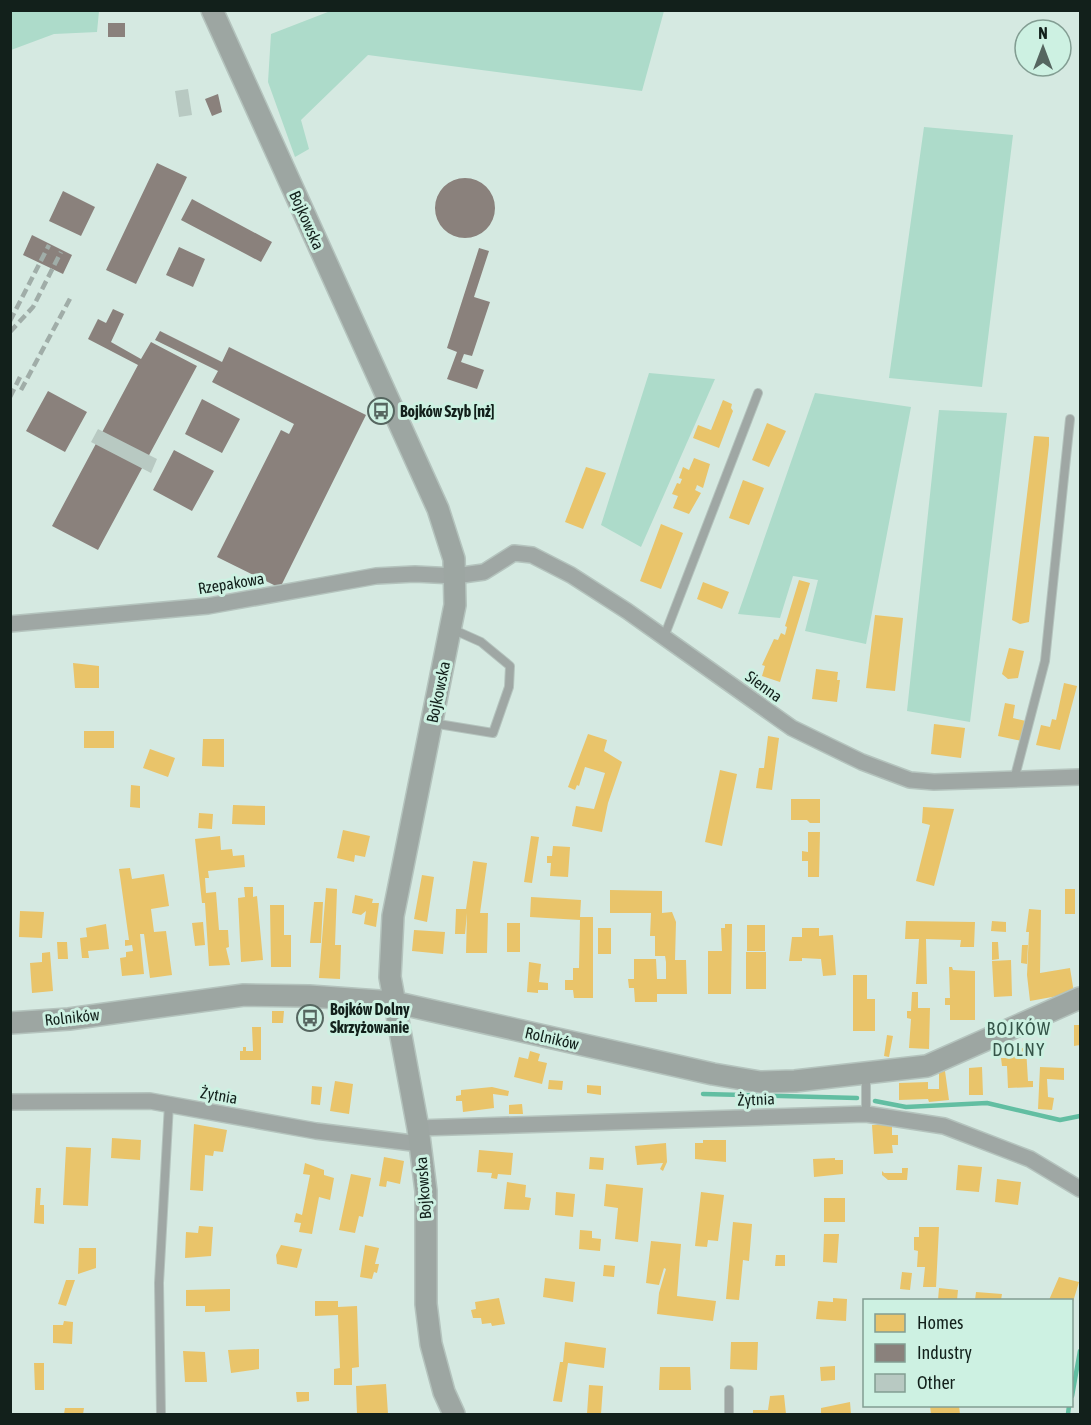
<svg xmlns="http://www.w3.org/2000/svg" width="1091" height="1425" font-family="'Asap Condensed',sans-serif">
<rect width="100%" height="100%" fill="#d5e9e1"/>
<path fill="#addbca" d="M11 10 99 11 97 32 54 34 11 50Z
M333 10H664V11L642 91 368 55 301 120 309 149 295 157 268 82 271 34Z
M924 127 1013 135 982 387 889 378Z
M649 373 715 379 641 547 601 525Z
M815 393 911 407 866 644 805 631 818 580 793 576 780 618 738 614Z
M939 410 1007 413 970 722 907 711Z"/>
<path fill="#e9c46a" d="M723 400 732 404 731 408 733 411 719 448 693 438 698 425 711 430Z
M767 423 786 431 769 467 752 460Z
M1034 436 1049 437V445L1029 622 1020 624 1012 620Z
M694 458 710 464 703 488 697 485 696 488 695 490 701 493 689 514 673 508 678 496 672 494 677 483 680 484 682 479 679 478 683 467 689 470Z
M586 467 606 473 583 529 565 522Z
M743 480 764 488 749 525 729 518Z
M661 524 683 533 661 589 640 581Z
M799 580 810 583 780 682 762 676 765 666 762 665 774 639 778 640 781 633 785 635 787 627 785 626Z
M703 582 729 592 722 609 697 599Z
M875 615 903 618 895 691 866 688Z
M1009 648 1024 651 1018 678 1008 679 1002 674Z
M73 663 99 666V688H75Z
M816 669 838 672 837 680H840L837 702 812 699Z
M1064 683 1077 686 1060 750 1036 745 1041 725 1050 727 1052 719 1056 720Z
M1005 703 1015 705 1013 718 1026 721 1022 741 998 736Z
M934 724 965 728 961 758 931 754Z
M84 731H114V748H84Z
M588 734 607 740 604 751 622 762 608 803 602 832 572 826 576 806 594 809 605 773 585 767 579 786 577 785 575 790 568 787Z
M768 736 779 738 772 790 756 788 759 768H764Z
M203 739H224V767L202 766Z
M150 749 175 758 168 777 143 768Z
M720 770 737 774 722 846 705 842Z
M131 785 140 786V808L130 807Z
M791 799H820V823H810L807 820H791Z
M233 805 265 806V825L232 824Z
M923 807 954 809 934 886 916 881 930 825 922 823Z
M199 813 213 814 212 829 198 828Z
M343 830 370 836 365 857 355 855 354 862 337 858Z
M808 832H820L819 877H808V861H802V851L808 852Z
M220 836 221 850 232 849 233 856 244 855 245 867 208 871 209 878H205L206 893 216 892 219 930H228L229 947 226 948 230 965 209 966 205 903H202L195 839Z
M531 836 539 837 532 883 524 882Z
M553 846 570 847 568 877 550 876 551 863H547V856H552Z
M473 861 487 863 480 913H488L487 953H466L467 913 465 934H455L456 909H466Z
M130 868 132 879 164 874 169 906 151 909 154 932 166 931 172 975 150 978 144 934H140L144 974 122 976 120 958 126 957V952L133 951 132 945 125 946V940H129L119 869Z
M422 875 434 877 427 922 414 919Z
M244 887H253V897L257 896 263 960 241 962 238 898 245 897Z
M326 888 337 889 335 945H341L340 979 319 978Z
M1065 889H1075V914H1065Z
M610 890 662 891V913L672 912 676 922 675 960H686L687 994H657V1002H635L634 988H629L628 979H634V959H656L657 979H666V962L665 956H655V936H650L651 913H610Z
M355 895 373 899 372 903H379L376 927 364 924 366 911 361 915 352 913Z
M531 897 581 900 580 917H593V998H574L573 990H565V980H573V968H579L580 920 530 917Z
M314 902H323L321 943H310Z
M270 905H284V935H291V967H271Z
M1029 909 1041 910 1040 973 1070 968 1074 993 1030 1001 1027 975 1029 932H1026Z
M20 911 44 912 42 938 19 937Z
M906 921 975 922 974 947H960L961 940 926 939 927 984H916L919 939H905Z
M992 921 1006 922V932L991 931Z
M203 922 205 945 195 946 192 923Z
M507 923H520V952H507Z
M106 924 109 949 88 951 89 958H82L80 938 87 937 86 928Z
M725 924H732L731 994H708V951H722L721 928H725Z
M747 925H765V951H747Z
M598 928H611V954H598Z
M802 928H819V936L833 935 836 975 823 976 821 959 802 958V961H789L792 937H802Z
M414 930 445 932 443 954 412 951Z
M57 942H67L68 959H58Z
M992 942H998L999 959 992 960Z
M1022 945H1028L1027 964 1021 963Z
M50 952 53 991 32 993 30 963 42 962V953Z
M746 952H766V989H746Z
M1011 960 1012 996 994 997 992 961Z
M529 962 541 964 539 982 548 983V990H538V993L527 992Z
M949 967H952L953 970 975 971V1020H950V1005H945V998H950Z
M853 975H867V999H875V1031H853Z
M912 992H918V1008H930L929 1049 909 1048 911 1019 907 1018V1011H911Z
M272 1011H284L283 1023H272Z
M1074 1025H1080V1045L1074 1046Z
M252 1027H261V1060H240V1051H243V1047H246V1051H253Z
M887 1035 893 1036 889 1057 884 1056Z
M1026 1048 1028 1081H1033V1087L1008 1088 1007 1066H1002L1001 1058H1006V1049Z
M530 1051 540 1054 538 1061 547 1063 542 1084 514 1077 519 1057 528 1059Z
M982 1067 983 1095H969V1068Z
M1040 1067 1064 1068V1080L1047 1079 1048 1097 1054 1098 1052 1110 1038 1109Z
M945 1071 949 1100 929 1102 928 1099 899 1100V1083L928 1082V1089H939V1072Z
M549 1080 563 1081 562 1090 548 1089Z
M335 1081 353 1084 349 1114 330 1111Z
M587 1085 601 1086V1095L587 1093Z
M312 1086 322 1087 320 1105 311 1104Z
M492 1087 509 1091 508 1096 493 1094 494 1108 463 1112 462 1101H456V1096L461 1095V1090Z
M522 1104 523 1114H509V1105Z
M194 1124 227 1130 223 1152 214 1151 213 1156 205 1155 203 1191 190 1190Z
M872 1125H892V1135H898V1145H892L893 1153 874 1154Z
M112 1138 141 1140 140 1160 111 1158Z
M703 1140H726V1162L695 1159V1143H703Z
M666 1143 667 1162 663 1171 660 1169 663 1163 637 1165 635 1146Z
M66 1147 91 1148 88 1206 63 1205Z
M479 1150 513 1153 511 1175 498 1174 497 1179 491 1178 492 1173 477 1172Z
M384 1157 404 1161 400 1184 387 1181 386 1187 379 1186Z
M590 1157 604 1158 603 1170 589 1169Z
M835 1158V1160H843V1174L814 1177 813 1159Z
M305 1163 324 1170V1175L334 1178 330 1200 319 1197 312 1234 299 1232 301 1223 294 1222 296 1213 302 1215 310 1175 303 1174Z
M958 1165 982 1167 979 1192 956 1190Z
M902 1168H908L907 1180H888L882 1175V1171L884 1173H902Z
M351 1174 371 1178 363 1217 359 1216 355 1233 339 1230Z
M997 1179 1021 1182 1018 1205 995 1202Z
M507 1182 526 1185 525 1197 531 1198 529 1210 504 1209Z
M606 1184 643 1188 638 1242 615 1239 618 1208 604 1206Z
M36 1188H41L40 1205H44V1224L34 1223Z
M556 1192 575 1194 573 1217 555 1215Z
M701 1192 724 1195 718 1241 708 1240 707 1247 695 1246Z
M824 1198H845V1222H824Z
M733 1222 752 1224 749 1261 743 1260 739 1300 726 1299Z
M199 1226 213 1227 211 1256 185 1258 186 1232 198 1233Z
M919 1227H939L936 1287H923L925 1267H917L918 1251 914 1250V1237H919Z
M580 1230 592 1231V1238L601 1239 600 1251 579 1249Z
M824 1234H839L837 1263 823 1262Z
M651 1241 681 1244 677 1296 716 1301 713 1321 657 1314 659 1293 666 1269 664 1268 659 1285 646 1283Z
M281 1245 302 1249 297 1268 277 1264 276 1255Z
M365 1245 379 1248 375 1264H379L377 1273 374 1272 372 1279 360 1277Z
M79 1248H96V1268L78 1274Z
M776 1255H785V1266H775Z
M604 1265 615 1266 614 1277 603 1276Z
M902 1272 912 1273 910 1290 900 1289Z
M1059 1277 1079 1282 1072 1305V1300H1049Z
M545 1278 575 1282 573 1302 543 1297Z
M66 1280H75L66 1306 58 1304Z
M939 1288 958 1290 957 1300H938Z
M230 1289V1311L205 1312V1306H186V1290Z
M976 1292 1002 1294 1001 1300H975Z
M499 1298 505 1324 492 1326 491 1323 482 1324 481 1318H473L471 1310 476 1309 475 1302Z
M833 1298 847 1299 846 1321 816 1319 818 1301 833 1302Z
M315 1301H338V1307L357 1306 359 1367 352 1368V1385H334V1369L340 1368 338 1315 315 1316Z
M64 1321 73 1322 72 1344 53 1343V1325H63Z
M565 1342 606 1348 604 1368 568 1363 562 1402 553 1401 560 1362H563Z
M731 1342H758L757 1370 730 1369Z
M259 1349V1369L231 1373 228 1350Z
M183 1351 205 1352 207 1382H185Z
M34 1363H44V1390H35Z
M835 1366V1380L821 1381 820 1367Z
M660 1367H690L691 1390H659Z
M386 1384 388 1414H357L356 1386Z
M589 1385 603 1386 601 1414H587Z
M296 1392H309V1401L297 1402Z
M784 1395 786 1414H753V1410H768L770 1396Z
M850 1402 851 1414H821V1408Z
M930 1406H959L960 1414H931Z
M65 1408H84L83 1414H64Z"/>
<path fill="#8a817c" d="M108 23H125V37H108Z
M218 94 222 112 212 116 205 99Z
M157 163 187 177 136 284 106 270Z
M435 208a30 30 0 1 1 60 0a30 30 0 1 1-60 0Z
M63 191 95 207 81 236 49 221Z
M192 199 272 242 261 262 181 220Z
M32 235 72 255 63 274 23 255Z
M179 247 205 259 193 287 166 275Z
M479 248 489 251 474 297 490 302 472 356 464 354 461 362 484 370 477 389 447 379 457 352 447 348Z
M113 309 124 314 111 342 141 359 151 342 197 366 98 550 52 526 138 365 88 339 98 319 106 323Z
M160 331 222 362 229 347 366 415 280 588 217 557 281 430 289 434 294 424 212 382 218 371 155 340Z
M48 391 87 412 65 452 26 431Z
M202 399 240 419 222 453 185 434Z
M174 450 214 471 192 511 153 490Z"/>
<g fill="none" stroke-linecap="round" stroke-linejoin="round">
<path stroke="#62bea2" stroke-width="4.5" d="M703 1094 857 1098
M875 1101 906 1107 987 1103 1060 1120 1080 1116
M1072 1396 1080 1351
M1068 1414 1069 1406"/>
</g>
<path fill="#b8c9c2" d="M188 89 192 115 179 117 175 91Z
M98 429 157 459 151 473 91 442Z"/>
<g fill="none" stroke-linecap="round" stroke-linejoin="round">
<defs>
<path id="lane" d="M664 637 758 393
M432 723 493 733 509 687 510 666 481 642 452 629
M1014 780 1045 661 1070 419
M866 1114V1075
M161 1414 159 1283 169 1104
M729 1414V1390"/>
<path id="street" d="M10 624 208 606 376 576 415 574 455 576 484 572 514 553 532 555 571 575 627 611 792 728 862 762 910 780 934 782 1080 777
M10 1102 150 1101 316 1131 420 1144
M418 1128 866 1114 944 1126 1030 1159 1080 1189"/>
<path id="secondary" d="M212 10 438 509 454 559 455 605 393 916 390 977 418 1128 426 1191V1304L431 1344 444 1392 454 1414
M10 1023 69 1019 244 995 309 996 393 1002 713 1074 760 1082 795 1081 927 1066 1080 998"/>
</defs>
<use href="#lane" stroke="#b4c3bd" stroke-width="10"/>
<use href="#street" stroke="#b4c3bd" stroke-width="18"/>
<use href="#secondary" stroke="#b4c3bd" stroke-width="24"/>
<use href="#lane" stroke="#9fa7a4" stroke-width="8"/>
<use href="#street" stroke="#9fa7a4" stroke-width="15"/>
<use href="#secondary" stroke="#9da6a2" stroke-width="21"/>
<path stroke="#a0ada8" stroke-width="4.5" stroke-dasharray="9 4.5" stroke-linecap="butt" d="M10 321 49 245
M10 332 33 307 61 252
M21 390 72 295
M10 397 20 377"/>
</g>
<defs>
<symbol id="bus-ring" viewBox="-11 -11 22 22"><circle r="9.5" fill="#cdf1e2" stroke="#566660" stroke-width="1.5"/><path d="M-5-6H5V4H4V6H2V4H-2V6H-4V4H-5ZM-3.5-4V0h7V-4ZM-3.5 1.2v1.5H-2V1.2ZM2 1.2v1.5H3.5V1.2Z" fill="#566660"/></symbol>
</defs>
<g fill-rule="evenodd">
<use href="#bus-ring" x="366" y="396" width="30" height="30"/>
<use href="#bus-ring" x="295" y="1003" width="30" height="30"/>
</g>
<g text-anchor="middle" stroke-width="6" stroke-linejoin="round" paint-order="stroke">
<g font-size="16" fill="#12201b" stroke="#cdf1e2">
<text transform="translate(307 220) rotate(66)" y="6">Bojkowska</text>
<text transform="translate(231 583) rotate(-9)" y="6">Rzepakowa</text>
<text transform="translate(764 686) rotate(36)" y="6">Sienna</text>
<text transform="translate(438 692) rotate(-78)" y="6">Bojkowska</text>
<text transform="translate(72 1017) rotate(-6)" y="6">Rolników</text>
<text transform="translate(552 1038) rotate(13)" y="6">Rolników</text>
<text transform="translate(219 1095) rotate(10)" y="6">Żytnia</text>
<text transform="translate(756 1099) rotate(-2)" y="6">Żytnia</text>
<text transform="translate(423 1188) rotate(-94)" y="6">Bojkowska</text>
</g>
<g font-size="16" font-weight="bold" fill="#12201b" stroke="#cdf1e2" text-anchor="start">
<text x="400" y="417">Bojków Szyb [nż]</text>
<text x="330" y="1015">Bojków Dolny<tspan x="330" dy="18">Skrzyżowanie</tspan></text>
</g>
<g font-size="18" letter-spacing="1.5" fill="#355549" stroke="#cdf1e2">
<text x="1019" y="1035">BOJKÓW<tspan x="1019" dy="21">DOLNY</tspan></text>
</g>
</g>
<rect width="1091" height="1425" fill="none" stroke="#12201b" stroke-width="24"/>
<rect x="863" y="1299" width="210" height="108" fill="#cdf1e2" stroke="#829d92" stroke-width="1.5"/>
<rect x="875" y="1314" width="30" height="18" fill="#e9c46a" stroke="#829d92" stroke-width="1.5"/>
<text x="917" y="1329" font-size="18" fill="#12201b">Homes</text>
<rect x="875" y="1344" width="30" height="18" fill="#8a817c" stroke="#829d92" stroke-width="1.5"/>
<text x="917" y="1359" font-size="18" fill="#12201b">Industry</text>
<rect x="875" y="1374" width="30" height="18" fill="#b8c9c2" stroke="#829d92" stroke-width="1.5"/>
<text x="917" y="1389" font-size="18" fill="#12201b">Other</text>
<g transform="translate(1043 48)"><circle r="28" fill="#cdf1e2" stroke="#829d92" stroke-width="1.5"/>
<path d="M0-4.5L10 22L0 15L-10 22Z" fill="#566660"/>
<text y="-9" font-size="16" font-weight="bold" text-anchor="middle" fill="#12201b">N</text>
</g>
</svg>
